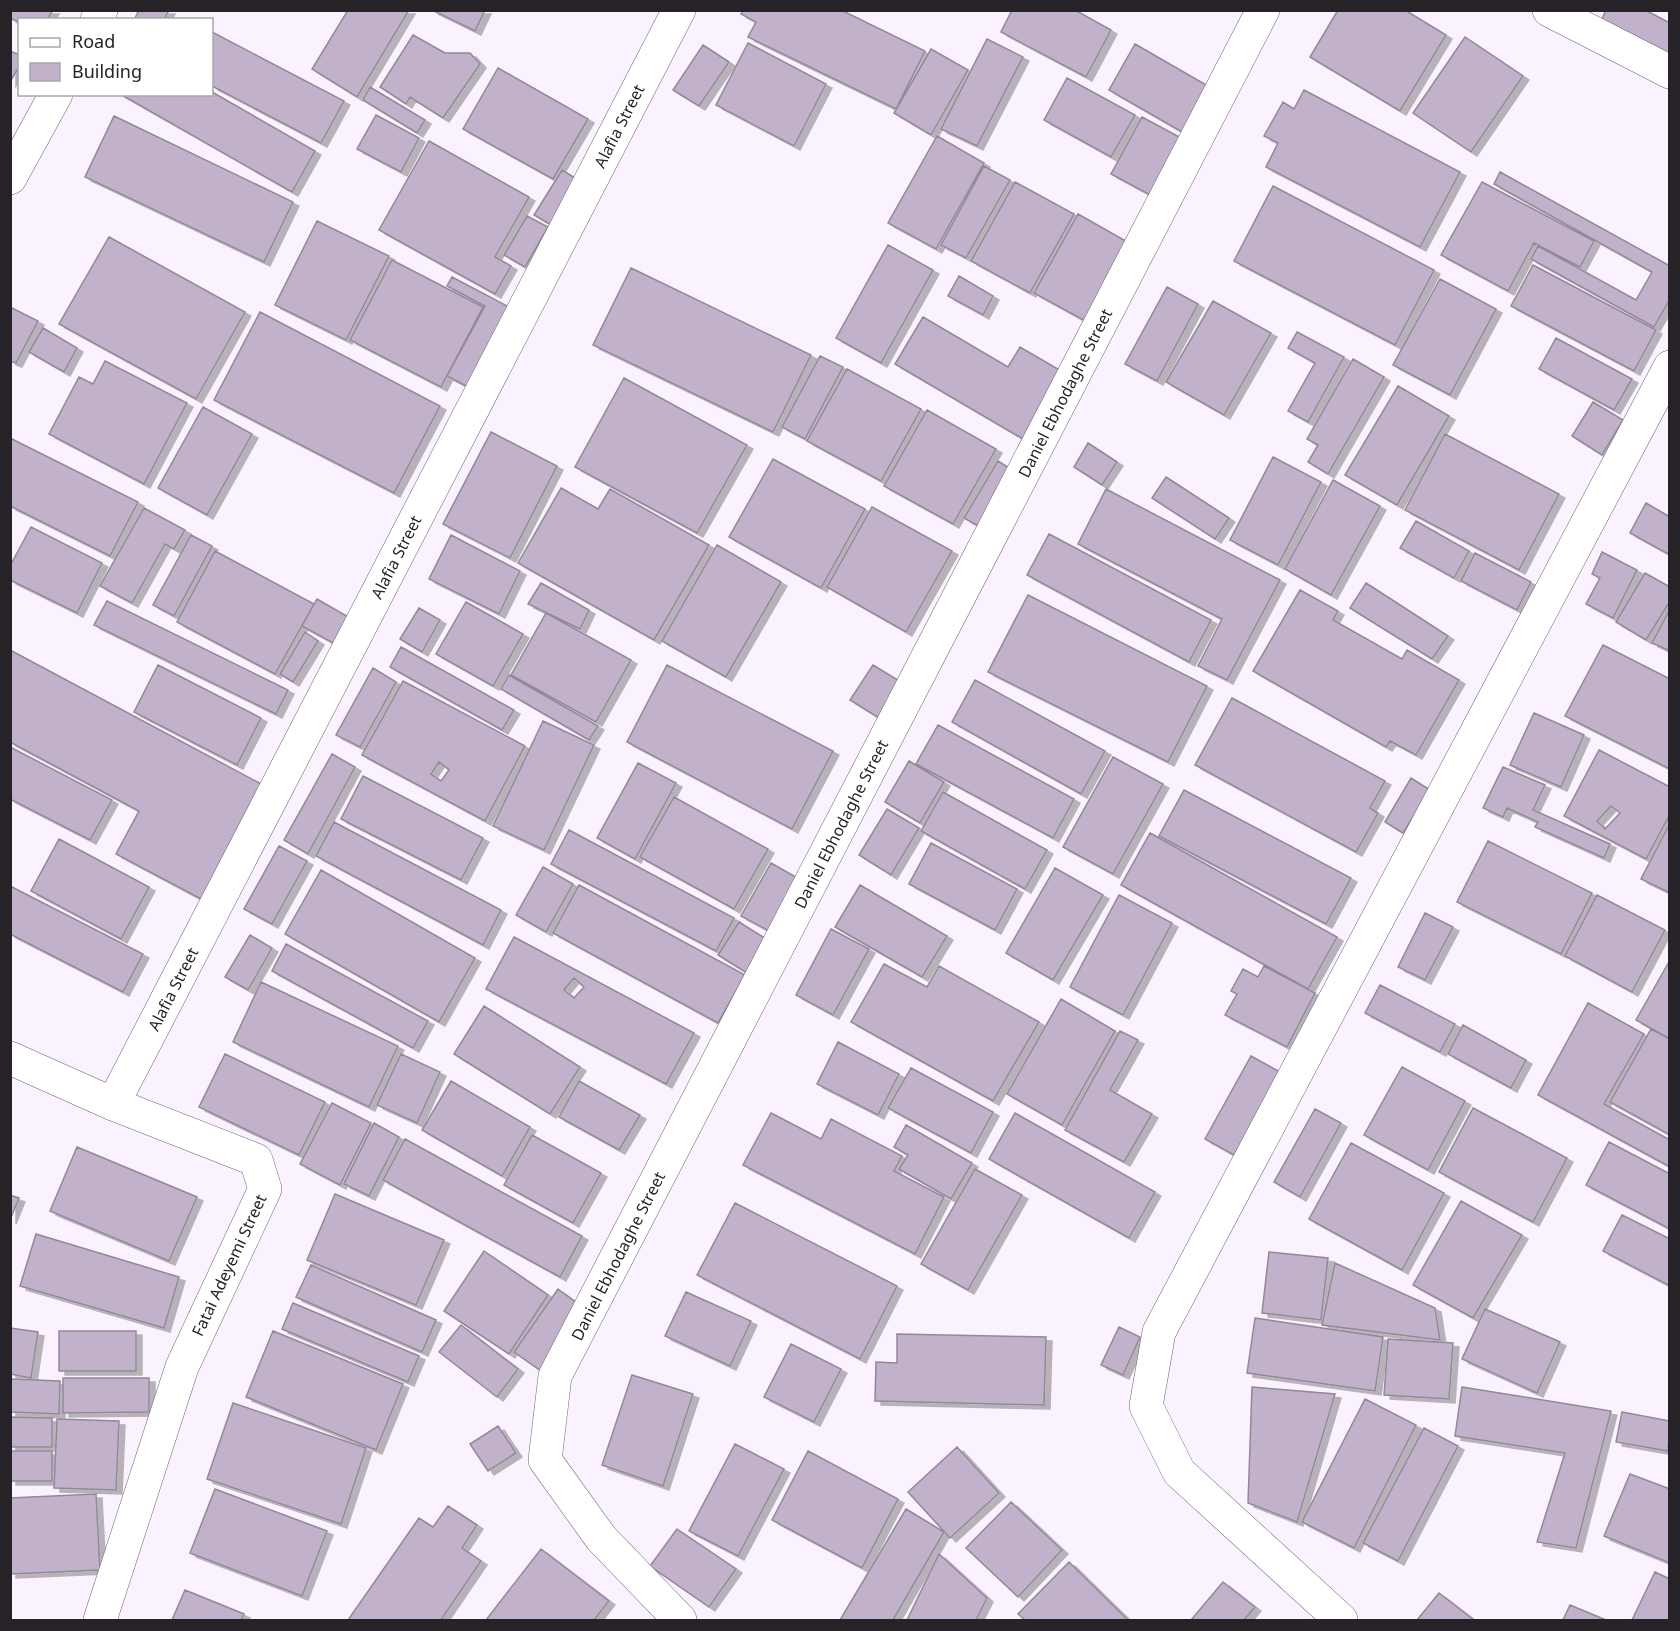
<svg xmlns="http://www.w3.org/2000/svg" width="1680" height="1631" font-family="'Noto Sans',sans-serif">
<defs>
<filter id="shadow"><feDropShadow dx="6" dy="4" stdDeviation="0" flood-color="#0004"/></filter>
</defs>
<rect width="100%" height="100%" fill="#faf2fe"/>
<path fill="#c2b1cb" stroke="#918996" stroke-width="1.5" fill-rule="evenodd" filter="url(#shadow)" d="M10 10H53L47 20H20V23L10 18Z
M139 10H169L164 20H134Z
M348 10H409L357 97 312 69Z
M432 10H485L475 31Z
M743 10H841L925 51 896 109 748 37 756 22 741 14Z
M1012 10H1075L1111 30 1086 77 1001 32Z
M1338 10H1405L1446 35 1400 111 1310 57Z
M1606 10H1645L1670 23V54L1602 19Z
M212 32 344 101 321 143 212 86Z
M413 35 445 53H470L480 64 443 118 410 97 406 104 380 87Z
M1465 37 1523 76 1471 152 1413 113Z
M987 39 1023 57 977 146 941 129Z
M748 43 826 84 794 146 716 105Z
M1135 44 1215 90 1189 136 1109 90Z
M703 45 729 62 699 106 673 90Z
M931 49 968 70 931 135 894 113Z
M10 51 20 55V65L10 82Z
M498 68 588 119 553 179 463 129Z
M1067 78 1135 115 1111 157 1044 120Z
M370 87 425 120 417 133 363 100Z
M1304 90 1460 172 1420 247 1266 167 1278 143 1264 136 1283 102 1294 109Z
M212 92 315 151 292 192 120 94H212Z
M376 115 419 138 401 172 357 149Z
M114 116 293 202 264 262 85 177Z
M1142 117 1185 140 1154 197 1111 174Z
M937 136 984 163 936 249 888 223Z
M429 141 529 197 495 257 511 266 495 294 379 230Z
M984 166 1010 180 966 258 941 245Z
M562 170 580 181 553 226 534 215Z
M1500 172 1670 266V299L1654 327 1531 259 1538 246 1636 300 1652 272 1494 184Z
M1015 182 1074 214 1030 293 971 261Z
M1482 182 1594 241 1580 267 1534 243 1508 291 1441 255Z
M1273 186 1434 270 1395 345 1234 261Z
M1078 214 1131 244 1087 322 1034 293Z
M527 216 548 227 525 267 504 255Z
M317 221 389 256 346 340 275 305Z
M109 237 245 312 196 399 59 324Z
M888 245 933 270 881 363 836 338Z
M392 260 483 307 441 387 350 340Z
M1533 265 1656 330 1634 371 1511 306Z
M631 268 811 355 773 432 593 345Z
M959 276 993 296 983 315 948 296Z
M452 277 511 308 468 387 447 376 485 306 447 286Z
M1440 279 1496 309 1450 395 1393 365Z
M1167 287 1198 304 1157 381 1125 364Z
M1213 301 1271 333 1224 415 1166 382Z
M10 307 38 321 16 363 10 361Z
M260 312 440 406 394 493 214 400Z
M923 317 1008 367 1020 347 1063 372 1023 439 895 364Z
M43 328 77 348 64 372 29 352Z
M1297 332 1344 357 1308 422 1288 411 1315 363 1288 348Z
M1556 338 1632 379 1614 410 1539 369Z
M820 356 843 367 805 439 782 427Z
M1353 359 1384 377 1328 474 1308 462 1318 445 1307 439Z
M105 361 187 403 144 484 49 434 79 377 93 384Z
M847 369 921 409 881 481 807 441Z
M624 378 747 445 697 533 575 467Z
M1398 386 1449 416 1397 505 1345 475Z
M1593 402 1623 420 1602 455 1572 436Z
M203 407 252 434 207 515 158 488Z
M927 410 996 449 953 524 884 486Z
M491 432 557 466 510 558 443 524Z
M1445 434 1559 494 1519 570 1405 510Z
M10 438 138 502 110 556 10 506Z
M1088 443 1117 462 1102 485 1074 467Z
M1273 457 1321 482 1278 565 1230 540Z
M773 459 865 509 821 588 729 537Z
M998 461 1014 471 982 528 964 518Z
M1166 477 1229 518 1215 539 1152 498Z
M1333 480 1380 506 1331 595 1285 569Z
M561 488 598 509 610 489 709 545 654 640 518 563Z
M1106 489 1280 580 1227 680 1198 666 1222 619 1078 544Z
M1646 503 1670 517V555L1630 533Z
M872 507 952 551 906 632 827 587Z
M144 508 185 530 174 549 165 544 132 603 100 586Z
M1416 521 1469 551 1454 578 1400 548Z
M31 527 102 563 77 613 10 580V566Z
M1049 534 1211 620 1189 662 1027 575Z
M191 535 212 546 174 616 153 605Z
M451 535 520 571 499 614 429 579Z
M717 545 781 582 726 677 662 641Z
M215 551 314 604 275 674 177 622Z
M1602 552 1637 570 1613 618 1586 604 1600 578 1592 574Z
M1475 553 1531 582 1517 610 1461 581Z
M1645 573 1670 587V601L1646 640 1616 622Z
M541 583 589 610 580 629 528 604Z
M1366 583 1448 636 1432 659 1350 608Z
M1300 590 1338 611 1333 620 1402 659 1407 650 1459 680 1416 755 1390 741 1386 747 1253 671Z
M1028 595 1207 686 1168 762 988 672Z
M317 599 350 618 335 644 302 626Z
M107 601 288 690 276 714 94 625Z
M466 602 523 634 493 686 436 654Z
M419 608 440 620 422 652 400 639Z
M1670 609V651L1652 643Z
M546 613 631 660 596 722 511 675Z
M305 632 318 641 293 682 280 674Z
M1603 645 1670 679V769L1565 716Z
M401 647 514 710 502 730 390 667Z
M10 650 263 785 201 899 116 854 139 811 10 742Z
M158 665 261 718 237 765 134 712Z
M667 665 833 751 792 829 627 742Z
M873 665 901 682 879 718 850 700Z
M373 668 396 682 360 747 336 735Z
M509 675 598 726 589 740 501 689Z
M975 680 1105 751 1081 794 952 722Z
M403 681 525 746 485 821 362 755ZM439 762 449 770 441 781 431 774Z
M1232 698 1385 781 1370 808 1378 813 1356 852 1195 765Z
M1534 713 1584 735 1561 787 1510 765Z
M543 721 594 745 544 850 493 826Z
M938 725 1074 799 1053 838 916 764Z
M10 747 112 800 90 840 10 799Z
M1599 750 1670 787V814L1646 859 1564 816ZM1611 806 1620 813 1605 829 1597 821Z
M332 754 355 767 308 854 284 840Z
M1113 757 1163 784 1113 874 1063 847Z
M909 761 944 782 920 823 885 802Z
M638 763 676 783 635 859 597 838Z
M1503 767 1545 785 1533 810 1610 844 1604 858 1535 827 1538 822 1507 808 1503 817 1483 808Z
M363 776 483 838 461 880 341 819Z
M1411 778 1430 790 1403 833 1385 822Z
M1184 790 1351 878 1326 924 1159 836Z
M943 792 1047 850 1025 889 921 831Z
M674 797 768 849 734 909 640 857Z
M887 809 919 828 891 875 859 855Z
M334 822 501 910 483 945 316 856Z
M1670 823V893L1641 879Z
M569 830 734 918 716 951 551 864Z
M1150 833 1337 937 1308 989 1121 885Z
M59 839 149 887 121 939 31 891Z
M1488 841 1592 893 1561 954 1457 902Z
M931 843 1017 889 995 930 909 884Z
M279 846 307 861 272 924 244 909Z
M771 863 801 880 771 932 741 916Z
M543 867 573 884 546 932 516 915Z
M1055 868 1103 895 1053 980 1006 953Z
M321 870 475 958 439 1022 285 934Z
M579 885 745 975 718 1023 553 933Z
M860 885 947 936 922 977 835 927Z
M10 886 143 954 123 992 10 934Z
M1119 895 1172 923 1123 1015 1070 987Z
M1597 895 1665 930 1632 992 1565 956Z
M1425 913 1453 927 1425 980 1398 967Z
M739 922 768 940 747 973 718 955Z
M831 929 869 949 833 1015 796 995Z
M250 935 272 948 248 990 225 977Z
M514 937 694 1033 666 1084 486 989ZM574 978 584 987 574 998 564 990Z
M286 944 428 1021 413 1048 272 971Z
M1670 960V1039L1636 1020Z
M884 964 927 987 939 966 1039 1022 993 1101 851 1022Z
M1264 966 1315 993 1287 1047 1225 1015 1237 994 1231 991 1243 969 1258 977Z
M261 982 398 1046 369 1107 233 1042Z
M1380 985 1455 1024 1440 1052 1365 1013Z
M1061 999 1115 1031 1062 1125 1007 1094Z
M1588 1003 1644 1034 1604 1104 1670 1140V1167L1538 1095Z
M484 1006 580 1067 550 1114 454 1054Z
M1463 1025 1526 1060 1511 1088 1448 1054Z
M1651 1029 1670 1039V1135L1610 1102Z
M1120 1031 1138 1040 1110 1090 1152 1114 1124 1162 1065 1130Z
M838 1042 899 1074 878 1115 817 1084Z
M225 1054 325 1102 299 1155 199 1107Z
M401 1054 440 1072 417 1123 377 1105Z
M1251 1056 1280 1072 1234 1155 1205 1139Z
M1402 1067 1465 1101 1428 1170 1364 1135Z
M911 1068 993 1112 971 1153 888 1108Z
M451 1081 530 1127 502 1176 422 1130Z
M579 1081 640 1115 619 1150 559 1117Z
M332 1103 371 1123 340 1185 300 1164Z
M1473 1108 1567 1158 1533 1222 1439 1172Z
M1315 1109 1341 1123 1300 1197 1274 1182Z
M771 1113 821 1139 831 1119 902 1156 894 1171 944 1197 915 1254 743 1165Z
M1015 1113 1155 1192 1129 1238 989 1159Z
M374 1123 399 1137 369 1196 344 1184Z
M906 1125 972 1163 951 1199 899 1169 908 1155 894 1147Z
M532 1135 601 1173 573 1223 504 1185Z
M405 1139 582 1236 560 1277 383 1180Z
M1609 1142 1670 1174V1229L1586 1185Z
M1351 1143 1444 1193 1402 1270 1309 1219Z
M77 1147 197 1197 169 1261 50 1211Z
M975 1169 1022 1195 968 1290 921 1264Z
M335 1194 444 1240 416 1305 307 1260Z
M10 1195 19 1198 10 1220Z
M1461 1201 1522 1235 1473 1318 1413 1285Z
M735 1203 897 1286 860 1359 697 1275Z
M1622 1215 1670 1239V1286L1603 1251Z
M36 1234 179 1277 164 1328 20 1286Z
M484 1251 548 1295 509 1354 444 1311Z
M1269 1252 1328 1258 1321 1320 1262 1313Z
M1335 1263 1435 1308 1440 1340 1322 1325Z
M311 1265 436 1320 422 1352 296 1297Z
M558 1289 585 1309 541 1371 514 1352Z
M686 1292 751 1321 730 1366 665 1336Z
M293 1303 419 1356 408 1382 282 1329Z
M1485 1309 1560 1342 1537 1393 1462 1359Z
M1255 1318 1383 1337 1375 1391 1247 1373Z
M461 1325 518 1369 497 1397 439 1352Z
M1119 1327 1140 1337 1123 1375 1101 1365Z
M10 1328 38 1332 31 1378 10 1374Z
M59 1331H136V1371H59Z
M273 1331 403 1384 376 1450 246 1397Z
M897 1334 1046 1337 1044 1405 875 1401 876 1362 897 1363Z
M1388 1339 1453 1343 1449 1399 1384 1395Z
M791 1344 841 1369 814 1422 764 1397Z
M632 1375 693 1394 663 1486 602 1465Z
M63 1378H149V1412L63 1413Z
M10 1379 60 1381 59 1414 10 1412Z
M1252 1387 1335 1394 1297 1522 1248 1503Z
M1462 1387 1611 1411 1576 1548 1537 1542 1565 1453 1455 1436Z
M1365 1399 1416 1425 1354 1548 1302 1522Z
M233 1403 366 1448 341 1524 207 1479Z
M1622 1412 1670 1421 1668 1451 1616 1442Z
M10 1417 52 1418V1447H10Z
M57 1419 119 1421 116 1490 54 1488Z
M498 1426 516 1453 488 1471 470 1444Z
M1424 1428 1458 1446 1398 1561 1363 1543Z
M735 1444 784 1469 738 1556 689 1531Z
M957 1447 999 1493 950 1538 908 1492Z
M10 1451H52V1481H10Z
M808 1451 898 1499 862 1568 772 1520Z
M1630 1474 1670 1489V1563L1604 1536Z
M215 1489 327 1531 302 1596 190 1553Z
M96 1494 100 1570 10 1574V1498Z
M1011 1502 1062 1550 1018 1597 966 1548Z
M448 1506 477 1525 462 1548 481 1561 441 1620H348L419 1518 433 1527Z
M906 1509 944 1532 893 1620H840Z
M677 1529 736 1569 709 1607 650 1566Z
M541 1549 609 1601 594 1620H486Z
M939 1554 987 1598 976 1620H907Z
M1069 1562 1128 1620H1025L1018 1614Z
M1655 1572 1670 1579V1620H1632Z
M1223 1582 1255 1607 1244 1620H1191Z
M185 1590 244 1614 241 1620H172Z
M1439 1593 1474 1620H1417Z
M1570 1605 1606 1620H1563Z"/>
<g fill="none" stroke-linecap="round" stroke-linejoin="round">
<defs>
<path id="minor" d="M1549 10 1670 72
M97 20 101 10
M10 178 56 94
M10 1058 113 1104 256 1160 265 1189 182 1367 100 1620
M113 1104 679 10
M680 1620 601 1538 545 1460 555 1376 1263 10
M1341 1620 1179 1472 1146 1406 1159 1332 1670 367"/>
</defs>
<use href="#minor" stroke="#6e6673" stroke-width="34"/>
<use href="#minor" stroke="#fff" stroke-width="33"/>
</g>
<g text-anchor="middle" stroke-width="6" stroke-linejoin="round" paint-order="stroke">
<g font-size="16" fill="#262228" stroke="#fff">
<text transform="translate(619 126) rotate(-63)" y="6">Alafia Street</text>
<text transform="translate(1065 393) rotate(-63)" y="6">Daniel Ebhodaghe Street</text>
<text transform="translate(396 557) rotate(-63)" y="6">Alafia Street</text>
<text transform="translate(841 824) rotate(-63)" y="6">Daniel Ebhodaghe Street</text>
<text transform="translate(173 989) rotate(-63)" y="6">Alafia Street</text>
<text transform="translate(618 1256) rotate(-63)" y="6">Daniel Ebhodaghe Street</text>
<text transform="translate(229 1265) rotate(-65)" y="6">Fatai Adeyemi Street</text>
</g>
</g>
<rect width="1680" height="1631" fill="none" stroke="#262228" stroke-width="24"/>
<rect x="18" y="18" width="195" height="78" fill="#ffffff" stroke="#a8a7a9" stroke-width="1.5"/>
<rect x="30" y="38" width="30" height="9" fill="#ffffff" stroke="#a8a7a9" stroke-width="1.5"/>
<text x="72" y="48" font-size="18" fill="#262228">Road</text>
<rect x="30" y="63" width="30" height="18" fill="#c2b1cb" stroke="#a8a7a9" stroke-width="1.5"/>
<text x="72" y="78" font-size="18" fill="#262228">Building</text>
</svg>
